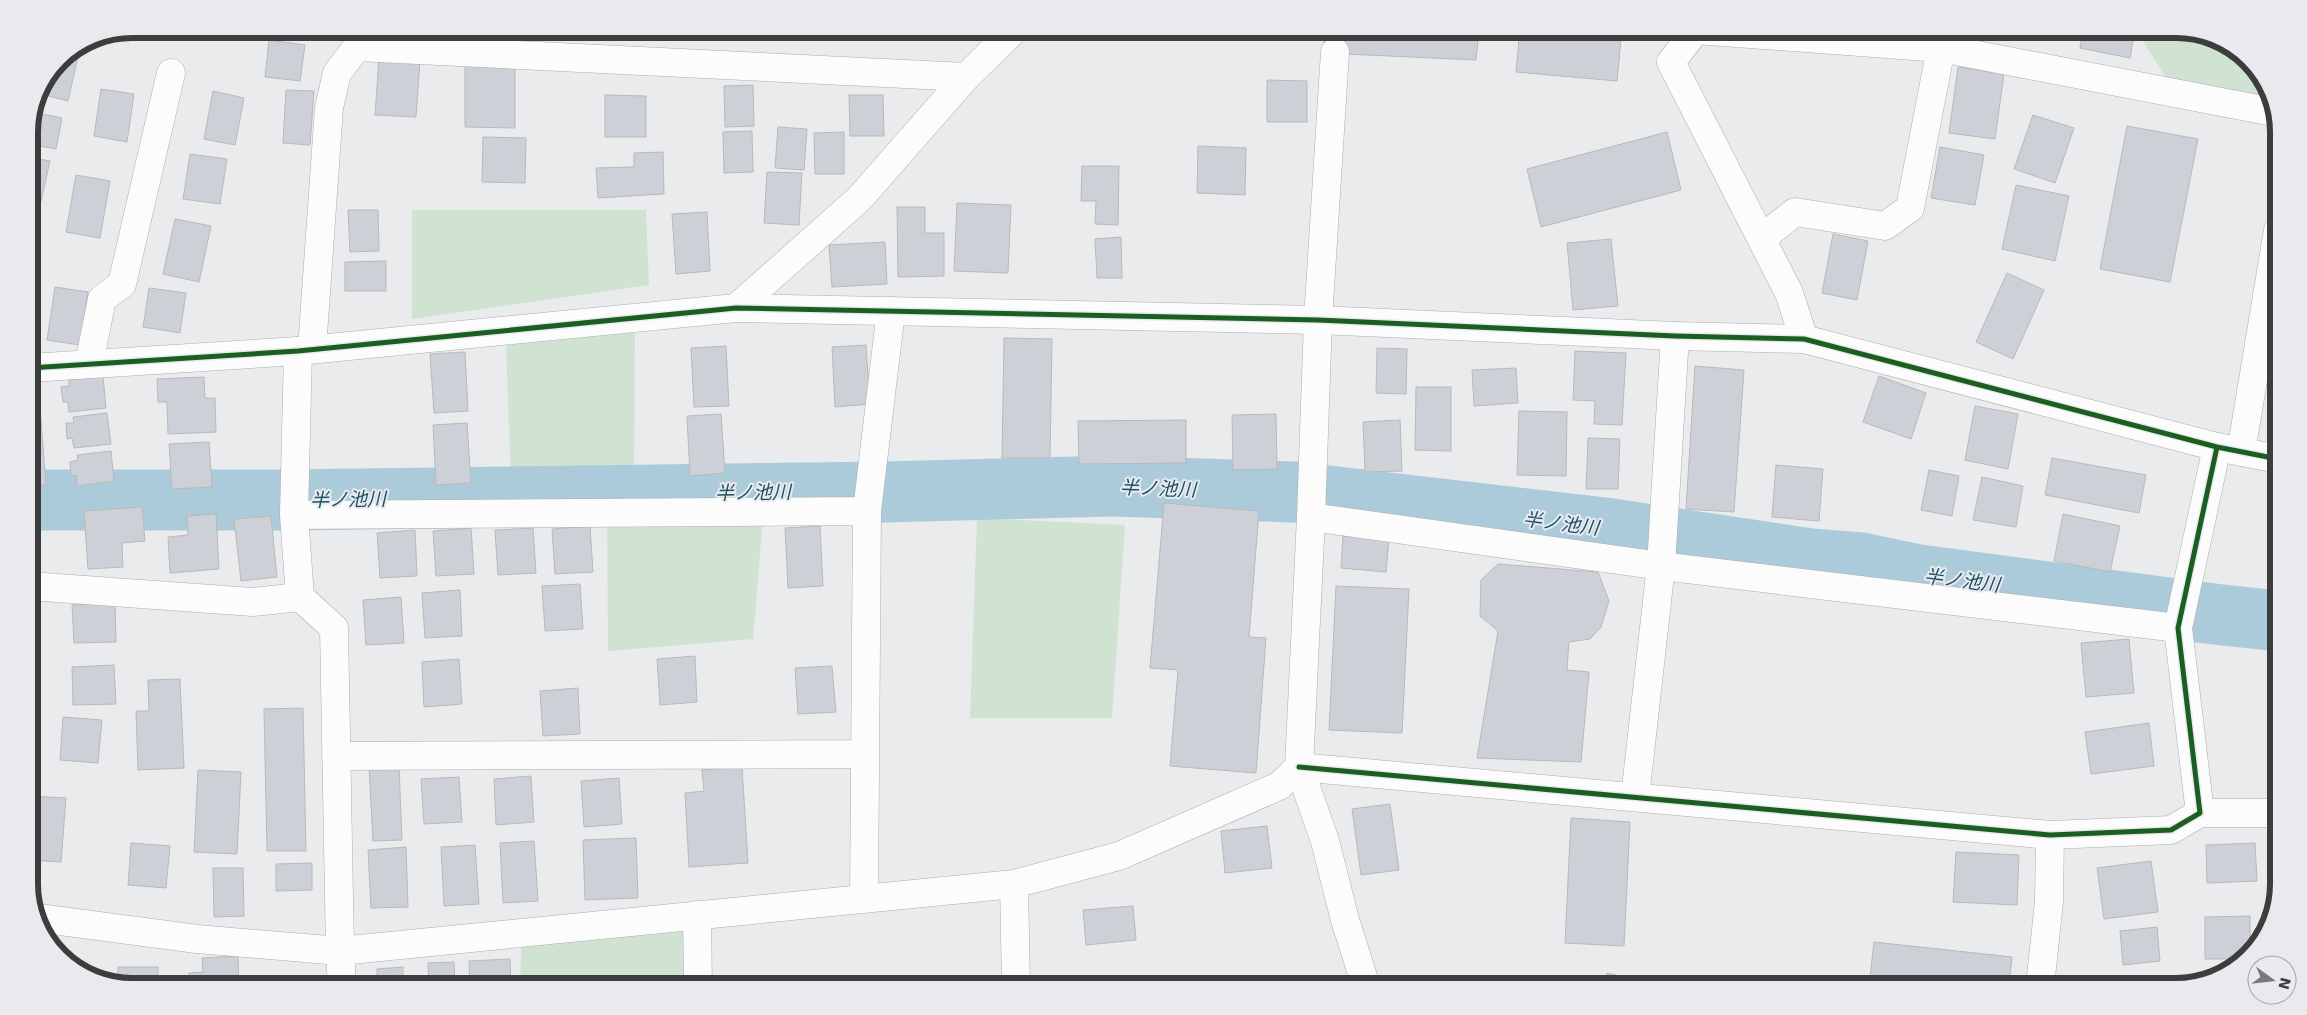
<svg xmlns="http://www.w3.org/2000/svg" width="2307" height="1015" font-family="'DejaVu Sans','Noto Sans JP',sans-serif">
<rect width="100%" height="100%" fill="#eaebec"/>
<path fill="#d0e3d3" d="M2135 29H2175L2215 37 2261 74 2273 112 2176 93Z
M412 210H646L649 285 412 319Z
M635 332 634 475 511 479 506 343Z
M607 513 763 517 753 639 608 651Z
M977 518 1125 525 1112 718H970Z
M697 915 698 986H520L522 933Z"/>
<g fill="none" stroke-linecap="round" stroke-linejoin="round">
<path stroke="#accbda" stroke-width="61" d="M29 500H283L884 492 1112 486 1294 492 1605 528 1810 559 1862 563 1919 575 2214 614 2278 621"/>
</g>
<path fill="#ced0d8" stroke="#b8b9ba" d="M132 29H140L138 38 108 33Z
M800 29H859V32Z
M1325 29H1479L1476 60 1323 53Z
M1520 29H1622L1617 81 1516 72Z
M2083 29H2135L2130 58 2080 48Z
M269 40 305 45 300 81 265 77Z
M72 50 79 52 68 101 37 93 39 86 59 59Z
M379 58 420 60 416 117 375 115Z
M465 65 515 66V128L465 127Z
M1958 67 2004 74 1995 139 1949 133Z
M1267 80 1307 81V122H1267Z
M753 85 754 126 725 127 724 86Z
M101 89 134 94 127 142 94 136Z
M286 90 314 91 310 145 283 143Z
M213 91 244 98 235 145 204 139Z
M605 95 646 96V137H605Z
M849 95H883L884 136H850Z
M32 112 62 118 56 149 29 144V128Z
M2033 115 2074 128 2055 183 2014 169Z
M2127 126 2198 139 2170 282 2100 269Z
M778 127 807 129 804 170 775 168Z
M752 131 753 172 724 173 723 132Z
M844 132V174H815L814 133Z
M1667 132 1681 190 1541 227 1527 169Z
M483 137 526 138 525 183 482 182Z
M1198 146 1246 148 1245 195 1197 193Z
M1940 147 1984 155 1975 205 1931 198Z
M663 152 664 194 598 198 596 168 634 167V153Z
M190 154 227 159 220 204 183 199Z
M29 157 50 161 40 206 29 204Z
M1082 166H1119L1118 225 1095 224 1096 201H1081Z
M767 172 802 173 799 225 764 223Z
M76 175 110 181 100 238 66 232Z
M2016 185 2069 196 2055 261 2002 249Z
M957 203 1011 205 1008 273 954 271Z
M897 207H925V233H944V276L898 277Z
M348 210H378L379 251 350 252Z
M707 212 710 271 676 274 672 214Z
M175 219 211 226 199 282 163 274Z
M1833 234 1868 241 1857 300 1822 293Z
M1121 237 1122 278H1097L1095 239Z
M1611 239 1618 306 1573 310 1567 243Z
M885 242 887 284 832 287 829 245Z
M386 261V291H345V262Z
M2007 273 2044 290 2013 359 1976 342Z
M55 287 88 292 80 345 47 340Z
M149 288 186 293 180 333 143 327Z
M1004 338 1052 339 1050 458H1002Z
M866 345 870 404 835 407 832 347Z
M726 346 729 406 694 407 691 348Z
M1377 348 1407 349 1406 394 1376 393Z
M1575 351 1626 353 1622 425 1594 424 1595 401 1573 400Z
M465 352 468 411 434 413 430 354Z
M1695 366 1744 370 1734 512 1686 509Z
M1516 368 1518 403 1474 406 1472 370Z
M103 376 106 408 69 412 68 402H63L61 387 69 386V380Z
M1879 376 1926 393 1911 439 1863 422Z
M204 377 205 398H215L216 432 168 434 167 402H158L157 379Z
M38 382 46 485 29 486V383Z
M1416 387H1451V451L1415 450Z
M1975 406 2018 414 2008 469 1965 460Z
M1519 411 1567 412 1566 476 1517 475Z
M107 413 111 444 74 448 72 438 67 439 66 423H74L73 417Z
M721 414 725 473 690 476 687 416Z
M1276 414 1277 469 1233 470 1232 415Z
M1186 420V463L1079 464 1078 421Z
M1400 420 1402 471 1365 472 1363 422Z
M467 423 471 483 436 485 433 425Z
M1588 438 1620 439 1618 489H1586Z
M209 442 212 487 172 489 169 444Z
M111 451 114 481 77 486 76 475 71 476 70 462 78 460 77 455Z
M2052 458 2146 475 2139 513 2045 495Z
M1776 465 1823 469 1819 521 1772 517Z
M1929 470 1959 476 1952 516 1921 510Z
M1982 477 2023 486 2016 527 1973 520Z
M1164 503 1259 511 1249 637 1266 638 1256 773 1170 766 1178 670 1150 668Z
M142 507 145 541 122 543 123 567 88 569 84 511Z
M216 514 219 569 170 573 168 537 188 535 187 516Z
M2063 514 2120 526 2110 572 2054 561Z
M271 516 277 577 241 581 234 519Z
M590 526 593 572 555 574 552 529Z
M820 526 823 586 788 588 785 528Z
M471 528 474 574 436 576 433 531Z
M533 528 536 573 498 575 495 530Z
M415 530 417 576 380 578 377 533Z
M1343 536 1389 539 1386 572 1341 568Z
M2271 536 2278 537V599L2268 598Z
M1498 564 1598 572 1609 601 1601 627 1590 639 1569 642 1567 670 1589 672 1581 762 1477 758 1498 631 1480 616 1481 580Z
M580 584 583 629 545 631 542 586Z
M1336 586 1409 589 1402 733 1329 730Z
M460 590 462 636 425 638 422 593Z
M401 597 404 643 366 645 363 600Z
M115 603 116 642 74 643 72 605Z
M2129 639 2134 693 2086 697 2081 643Z
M695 656 697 702 660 705 657 659Z
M459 659 462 704 424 707 422 662Z
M114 665 116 704 73 705 72 667Z
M832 666 836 712 798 714 795 668Z
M180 679 184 768 138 770 136 711H149L148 680Z
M578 688 580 734 543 736 540 691Z
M303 708 306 851H267L264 709Z
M63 717 102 720 98 763 60 760Z
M2149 723 2154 766 2091 774 2085 732Z
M399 765 402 840 373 841 369 767Z
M742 767 748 863 689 867 685 793 704 791 702 770Z
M198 770 241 772 237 854 194 852Z
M531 776 534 822 496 825 494 779Z
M459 777 462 822 424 824 421 779Z
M619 778 622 824 584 827 581 781Z
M29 796 66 798 61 862 29 860Z
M1390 804 1399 870 1361 875 1352 809Z
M1571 818 1630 822 1624 946 1565 943Z
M1267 826 1272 868 1225 873 1221 831Z
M636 838 638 898 585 900 583 840Z
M534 841 538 901 503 903 500 843Z
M131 843 170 846 166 888 128 885Z
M2255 843 2257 881 2207 883 2206 845Z
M475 845 479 904 444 906 441 847Z
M406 847 408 907 371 908 368 850Z
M1956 852 2019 855 2017 905 1953 902Z
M2151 861 2158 912 2104 919 2097 868Z
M312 863V890L276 891V864Z
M213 868H243L244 916 214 917Z
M1133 906 1136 940 1086 945 1083 910Z
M2250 916V948L2241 959H2205V917Z
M2157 927 2160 961 2123 965 2120 931Z
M1874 942 2012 957 2009 986H1869Z
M238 956 239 986H189V973L203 972 202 958Z
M510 959 511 986H470L469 961Z
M454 962 455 986H429L428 963Z
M118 967H158V986H132L118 984Z
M403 967V986H377V969Z
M1607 973 1655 984V986H1604Z
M314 981 315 986H270V982Z"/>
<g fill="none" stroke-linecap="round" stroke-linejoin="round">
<defs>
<path id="minor" d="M1335 52 1318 320 1311 517 1299 767 1325 841 1345 920 1366 986
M1762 238 1795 212 1885 226 1910 208 1941 48
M1804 339 1789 293 1671 62 1696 30 1941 48 2273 112
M312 349 329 108 337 73 357 47 966 77
M89 364 102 299 122 284 171 73
M2241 452 2278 230
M294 515 867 511
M1311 517 1661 566 2178 628
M29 586 253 602 300 597
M336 756 865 754
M1299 767 2050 835 2171 830 2200 813 2178 628 2217 447
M1635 797 1661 566 1675 336
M2200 813H2278
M1014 884 1016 986
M864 899 867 511 891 311
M697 915 698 986
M38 918 197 939 340 951 334 628 300 597 294 515 298 351
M342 986 340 951 1014 884 1119 856 1279 786 1299 767
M2040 986 2049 902 2050 835"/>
<path id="tertiary" d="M736 308 859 199 966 77 1015 29
M29 368 298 351 736 308 1318 320 1675 336 1804 339 2217 447 2278 459"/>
</defs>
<use href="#minor" stroke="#adadae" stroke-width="29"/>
<use href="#tertiary" stroke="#adadae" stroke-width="29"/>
<use href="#minor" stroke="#fcfcfc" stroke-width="28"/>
<use href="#tertiary" stroke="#fcfcfc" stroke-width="28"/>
<defs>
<path id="cycleway" d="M29 368 298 351 736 308 1318 320 1675 336 1804 339 2217 447 2278 459
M1299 767 2050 835 2171 830 2200 813 2178 628 2217 447"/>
</defs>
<use href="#cycleway" stroke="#e9eaed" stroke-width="8"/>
<use href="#cycleway" stroke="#1b5e20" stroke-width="5"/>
</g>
<g text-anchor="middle" stroke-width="4" stroke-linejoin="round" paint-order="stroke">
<g font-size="19" font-style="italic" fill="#1a5168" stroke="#e9eaed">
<text transform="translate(1158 488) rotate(2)" y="7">半ノ池川</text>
<text transform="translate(753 492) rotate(-1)" y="7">半ノ池川</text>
<text transform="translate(348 499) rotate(-1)" y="7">半ノ池川</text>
<text transform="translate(1561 523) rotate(7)" y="7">半ノ池川</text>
<text transform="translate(1962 580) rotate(7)" y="7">半ノ池川</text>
</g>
</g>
<path d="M0 0H2307V1015H0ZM132 38H2176A94 94 0 0 1 2270 132V884A94 94 0 0 1 2176 978H132A94 94 0 0 1 38 884V132A94 94 0 0 1 132 38Z" fill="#e9eaed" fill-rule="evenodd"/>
<path fill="none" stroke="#3d3d3e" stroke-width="6" d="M132 38H2176A94 94 0 0 1 2270 132V884A94 94 0 0 1 2176 978H132A94 94 0 0 1 38 884V132A94 94 0 0 1 132 38Z"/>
<g transform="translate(2272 980) rotate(105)"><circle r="24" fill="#e9eaed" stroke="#a4a5a7"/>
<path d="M0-4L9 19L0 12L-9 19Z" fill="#7a7a7b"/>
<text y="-8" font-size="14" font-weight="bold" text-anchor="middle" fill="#3d3d3e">N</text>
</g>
</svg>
